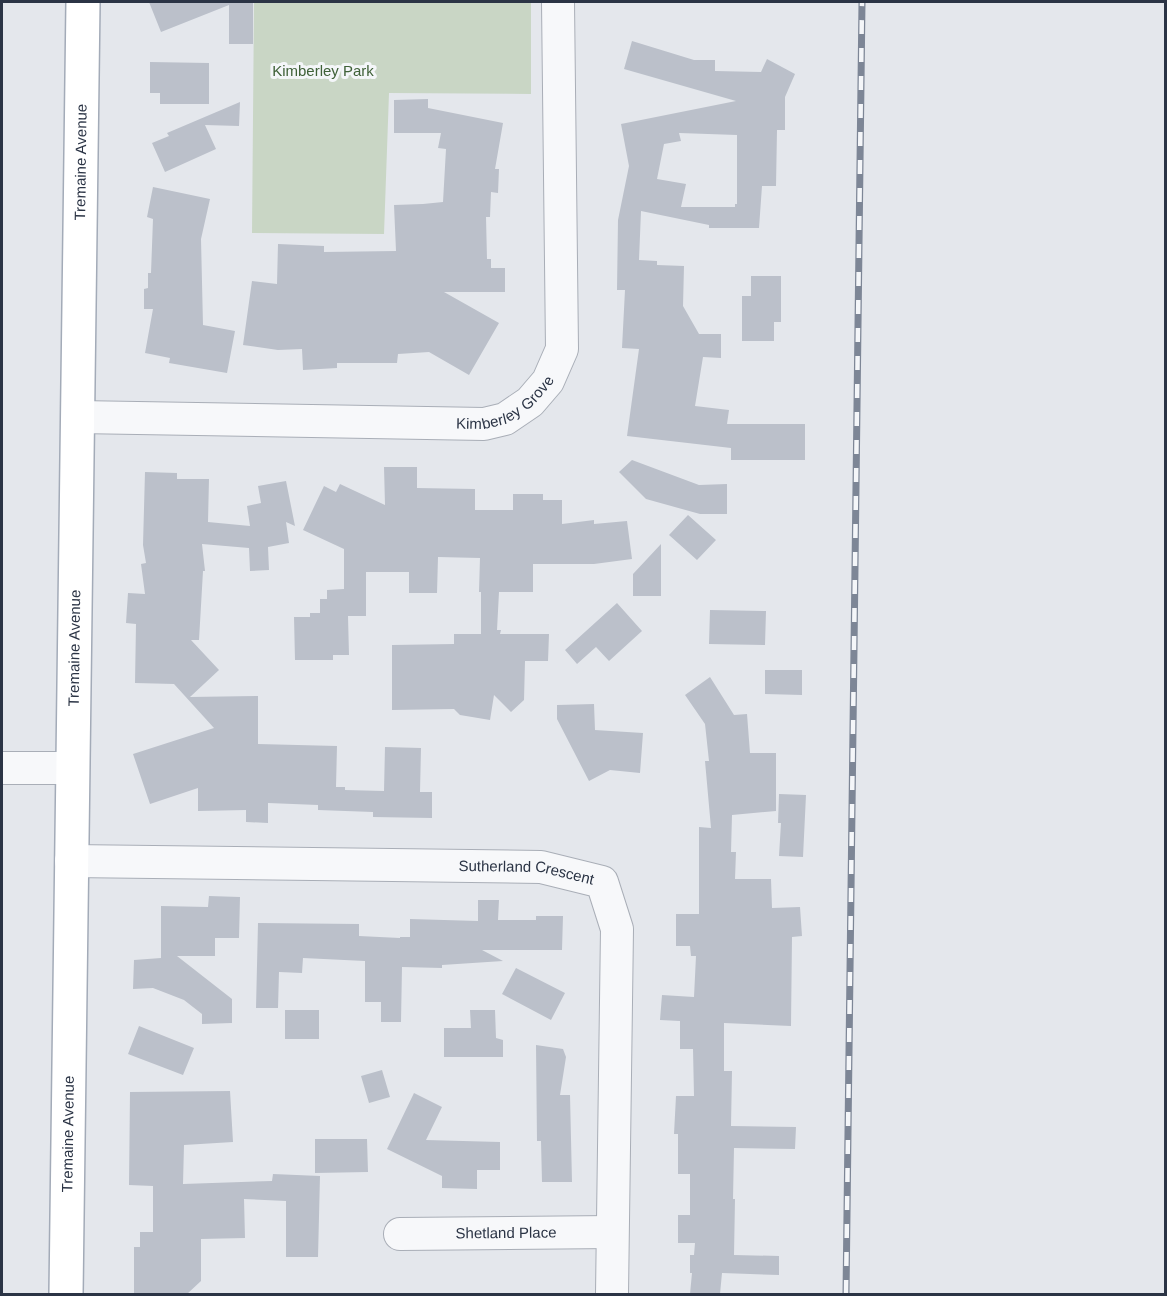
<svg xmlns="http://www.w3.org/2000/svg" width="1167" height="1296" font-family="Helvetica,sans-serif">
<rect width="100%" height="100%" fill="#e4e7ec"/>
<path fill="#c9d6c5" d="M254 2H531V94L389 93 384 234 252 233Z"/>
<path fill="#bbc0ca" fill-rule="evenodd" d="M149 2H253V44H229V5L161 32Z
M632 41 694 60H715V71L761 72 767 59 795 74 785 97V130H777L776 186H762L759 228H709V225L641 211 639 260 657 261V265L684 266 683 306 699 334H721V358L703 357 695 406 729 410 727 424H805V460H731V448L627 436 639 349 622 348 625 290H617L618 220 629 166 621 124 736 101 624 69ZM679 133 737 135V204H735V207H681L686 184 657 179 664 144 681 141Z
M150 62 209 63V104H160V93H150Z
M428 99V108L503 123 495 169H499L498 193 491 192 490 217H486L487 259H491V268H505V292H444L499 323 469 375 429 352 398 354 397 363H337V368L303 370 302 349 278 350 243 345 252 281 277 284 278 244 324 246V252L396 251 394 205 423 204 443 202 446 149 438 148 441 133H394V100Z
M240 102 239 126 205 125 216 149 165 172 152 143 169 136 167 133Z
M153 187 210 199 201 239 203 325 235 331 227 373 169 363 170 358 145 353 153 309H144V289L148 288V273H151L153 219 147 217Z
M751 276H781V322H774V341H742V296H751Z
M632 460 699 485 727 484V514H700L646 499 619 472Z
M384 467H417V488L475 489V510H513V494H543V500H562V524L594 520V524L627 521 632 559 594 564H533V592H499L497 630H501L500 634H549L548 661H525L524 700 511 712 494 695 490 720 460 715 454 709 392 710V645L454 644V634H481V592H479L480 558 438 557 437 593H409V572H366V616H348L349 655H333V660H295L294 617H310V613H320V599H327V590L344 589V549L303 530 324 486 336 492 340 484 385 505Z
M145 472 177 473V479H209L208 522 250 526 247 506 261 503 258 486 286 481 295 526 286 522 289 543 268 547 269 570 250 571 249 548 202 544 205 571H203L199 640H191L219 670 190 697 258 696V744L337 746 336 787H345V790L384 791 385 747 421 748 420 792H432V818L373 817V812L318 810V805L268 803V823L246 822V810L198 811V788L150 804 133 754 214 728 174 684 135 683 136 624 126 623 128 593 145 594 141 564 146 563 143 545Z
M688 515 716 540 697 560 669 535Z
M661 544V596H633V574Z
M617 603 642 631 609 661 596 647 577 664 565 650Z
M710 610 766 611 765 645 709 644Z
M765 670H802V695L765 694Z
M710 677 734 715 747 714 750 753H776V811L732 815 731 852H736L735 879H771L772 908 800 907 802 936 792 937 791 1026 724 1023V1071H732L731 1126 796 1127 795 1149 734 1148 733 1199H735L734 1255 779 1256V1275L722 1273 720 1294H690L692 1273H690V1255H694L695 1243H678V1215H690V1174H678V1134H674L676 1096H694L693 1049H680V1021L660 1020 662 995 694 997 696 956H691L690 946H676V914H699V827L711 828 705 761H709L705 724 685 695Z
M594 704 595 730 643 733 640 773 610 770 589 781 557 719V705Z
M779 794 806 795 803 857 779 856 781 823H778Z
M209 896 240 897 239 938H215V956H177L232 999V1023L202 1024V1014L184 1000 153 988 133 989 134 960 161 958V906L208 907Z
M478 900H499L498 920H536V916H563L562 950H482L503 961 442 965V968L402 967 401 1022H381V1002H365V961L303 958 302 973 279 972 278 1008H256L258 923 359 924V936L400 938V937H410V919L478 921Z
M516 968 565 993 551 1020 502 994Z
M285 1010H319V1039H285Z
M470 1010H495L496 1038 503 1040V1057H444V1028H471Z
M139 1026 194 1048 183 1075 128 1054Z
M536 1045 563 1049 566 1057 560 1095H570L572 1182H542L541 1141H537Z
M382 1070 390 1097 369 1103 361 1076Z
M230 1091 233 1142 184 1145 183 1184 272 1181 273 1174 320 1176 318 1257H286V1201L244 1199 245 1238 201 1239V1281L187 1294H134V1247H140V1232H153V1186L129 1185 130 1092Z
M414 1093 442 1107 426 1140 500 1142V1170H477V1189L442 1188V1176L387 1149Z
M315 1139H367L368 1172 315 1173Z"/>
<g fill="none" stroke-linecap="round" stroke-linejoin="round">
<defs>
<g id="minor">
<path id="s1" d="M78 417 484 424 505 419 530 402 548 381 562 349 558 2"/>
<path d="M2 768H73"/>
<path id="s2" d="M71 861 541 867 602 882 617 929 612 1294"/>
<path id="s3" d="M400 1234 612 1232"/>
</g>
<g id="major">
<path id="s4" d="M66 1294 83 2"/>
</g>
</defs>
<use href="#minor" stroke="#a9aeb7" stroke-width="34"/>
<use href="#major" stroke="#a3abb8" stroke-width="36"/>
<use href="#minor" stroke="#f7f8fa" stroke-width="32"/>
<use href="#major" stroke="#fff" stroke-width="33"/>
<defs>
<path id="rail" d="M846 1294 862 2"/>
</defs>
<use href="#rail" stroke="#7d8696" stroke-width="7"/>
<use href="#rail" stroke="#f4f6f9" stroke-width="4.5" stroke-dasharray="14" stroke-linecap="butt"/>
</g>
<g text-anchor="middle" stroke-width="6" stroke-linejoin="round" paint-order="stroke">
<g font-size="15" fill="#3f6138" stroke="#f4f6f9">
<text x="323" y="76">Kimberley Park</text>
</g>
<g font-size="15" fill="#2b3445" stroke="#f4f6f9">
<text dy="5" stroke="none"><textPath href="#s4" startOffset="1132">Tremaine Avenue</textPath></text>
<text dy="5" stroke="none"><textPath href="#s1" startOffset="434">Kimberley Grove</textPath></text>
<text dy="5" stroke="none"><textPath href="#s4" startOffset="646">Tremaine Avenue</textPath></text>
<text dy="5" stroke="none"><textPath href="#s2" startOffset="456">Sutherland Crescent</textPath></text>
<text dy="5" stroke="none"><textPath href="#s4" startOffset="160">Tremaine Avenue</textPath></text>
<text dy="5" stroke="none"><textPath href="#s3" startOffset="106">Shetland Place</textPath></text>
</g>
</g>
<rect width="1167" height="1296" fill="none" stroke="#2b3445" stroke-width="6"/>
</svg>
